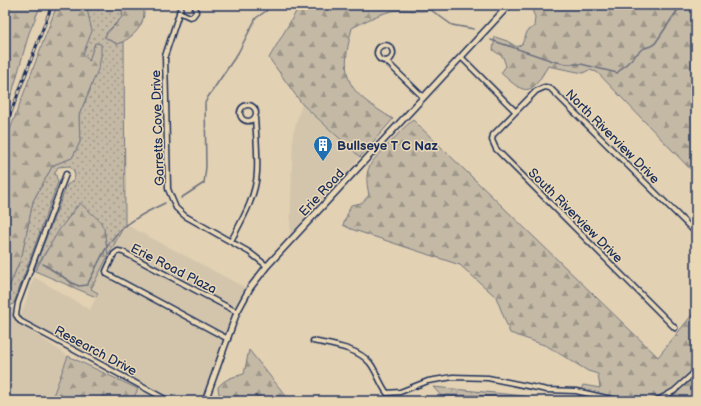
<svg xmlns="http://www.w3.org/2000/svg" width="701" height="406" font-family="'Balsamiq Sans',sans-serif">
<defs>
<pattern id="grass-dots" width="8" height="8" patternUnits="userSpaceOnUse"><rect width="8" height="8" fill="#c4b9a5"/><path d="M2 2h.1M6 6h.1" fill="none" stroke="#9e978a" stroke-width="1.8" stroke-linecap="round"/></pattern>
<pattern id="forest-firs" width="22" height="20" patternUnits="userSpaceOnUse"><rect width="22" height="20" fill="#c4b9a5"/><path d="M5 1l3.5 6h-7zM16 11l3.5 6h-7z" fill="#9e978a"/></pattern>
<pattern id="park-crowns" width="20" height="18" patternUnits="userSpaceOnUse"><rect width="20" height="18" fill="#c4b9a5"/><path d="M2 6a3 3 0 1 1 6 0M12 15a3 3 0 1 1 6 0" fill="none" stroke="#9e978a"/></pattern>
<pattern id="water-rules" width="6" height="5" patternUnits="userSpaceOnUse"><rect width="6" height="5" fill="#9e9995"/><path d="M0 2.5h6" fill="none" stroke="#807d7d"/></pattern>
</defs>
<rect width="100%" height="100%" fill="#e2d1b2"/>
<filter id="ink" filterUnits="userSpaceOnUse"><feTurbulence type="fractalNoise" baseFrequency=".025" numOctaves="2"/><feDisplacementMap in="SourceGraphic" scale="8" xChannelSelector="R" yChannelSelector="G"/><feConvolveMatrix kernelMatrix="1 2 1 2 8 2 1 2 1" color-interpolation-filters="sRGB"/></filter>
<g filter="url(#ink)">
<path fill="#d3c5ac" d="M302 104 360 157 290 235 293 133Z
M125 224 246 288 202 401H174L20 318 34 277 90 310 98 293 90 290Z
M9 308H13L19 323 68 356 51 401H5V309Z
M139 387 166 401H132Z"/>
<path fill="url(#grass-dots)" stroke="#707482" d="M86 5H123L122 17 106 33 113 42 117 44 124 42 125 224 108 256 104 229 76 206 33 271 67 185 73 181 75 176 74 171 69 166 58 167 55 172 58 182 14 303 9 308 5 309V297L22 255 33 201 53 165 72 158 80 142 79 115 89 93 101 55 95 43 89 61 83 54C88 38 91 20 86 5Z"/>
<path fill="url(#forest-firs)" stroke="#707482" d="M5 5H41L29 33 13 90 5 109Z
M57 5H86L92 31 83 54 89 61 95 43 101 44V56L99 67 79 115 80 142 72 158 53 165 33 201 22 255 5 297V143Z
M123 5H143C148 23 133 39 117 44L104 37 122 17Z
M300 5H443C422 16 413 8 392 11 378 14 364 22 352 28 338 82 349 92 393 119L360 157 302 104 269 58Z
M530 5H696V175L597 72 589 70 583 73 548 66C531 95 527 97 501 73L506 66 503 57 493 50 495 37 507 41 517 47 522 44 528 30 534 27 535 17Z
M413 120 658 357 696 310V401H577L583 385 600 388 598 374 588 371 547 346 510 333 496 297 460 265 351 229 343 225 351 205 362 203 369 195C362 164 373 162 391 142 399 133 403 128 413 120Z
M80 203 100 221 104 229 108 256 91 289 98 293 96 297 35 271 59 230Z
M249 350 290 401H255L250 398 229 399 219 394 218 387C226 378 233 377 244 374Z
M68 356 138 389 132 401H51Z"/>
<path fill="url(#park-crowns)" stroke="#707482" d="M433 387 525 396 548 401H446Z"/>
<path fill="url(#water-rules)" stroke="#6a6f7f" d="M447 395 514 396 535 401H427Z"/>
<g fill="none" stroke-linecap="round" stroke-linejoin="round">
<path stroke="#6a6f7f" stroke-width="1.5" d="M424 5 452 25 474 29
M491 40 553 61 566 64H581L617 73 642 49 654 45 681 5
M181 198 204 183 206 167 205 103 208 97 238 53 256 18 266 11 270 5
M43 264 74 284 79 286 87 285C95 271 101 255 110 242 124 223 144 213 165 203"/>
<defs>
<path id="minor" d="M178 5 181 7 165 56 168 189 176 208 185 216 249 252 267 266
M179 12 190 17 193 16 196 12 195 5
M377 53a8 8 0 1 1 16 0a8 8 0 1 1-16 0Z
M461 57 515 111
M386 61 423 97
M240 113a8 8 0 1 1 16 0a8 8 0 1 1-16 0Z
M66 174 18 303 16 315 20 321 169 401
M231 241C242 220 256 197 257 172 258 154 256 135 255 117
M675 328 496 149 492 140 493 135 536 91 545 87 550 88 696 233
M228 339 107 274 106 271 114 254 118 251 123 252 237 312
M313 341C332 345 358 348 370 363 377 372 380 384 387 393L400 392 428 381 453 377 488 378 547 390 576 391 620 401
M656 401 674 391 696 371"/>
<path id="tertiary" d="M205 401 237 312 250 288 267 266 509 5"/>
</defs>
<use href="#minor" stroke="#1b2f5e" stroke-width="7"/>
<use href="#tertiary" stroke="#1b2f5e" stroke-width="8"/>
<use href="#minor" stroke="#ead8b5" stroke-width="4"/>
<use href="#tertiary" stroke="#ead8b5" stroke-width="5"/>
<defs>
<path id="rail" d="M5 128 52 5"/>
</defs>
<use href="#rail" stroke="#1b2f5e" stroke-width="3"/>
<use href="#rail" stroke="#ead8b5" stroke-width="1.5" stroke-dasharray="4.5" stroke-linecap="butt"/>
</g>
</g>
<defs>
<symbol id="building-pin" viewBox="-11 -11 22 30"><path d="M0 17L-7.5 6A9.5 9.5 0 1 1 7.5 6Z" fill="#1f6fb2" stroke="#ead8b5"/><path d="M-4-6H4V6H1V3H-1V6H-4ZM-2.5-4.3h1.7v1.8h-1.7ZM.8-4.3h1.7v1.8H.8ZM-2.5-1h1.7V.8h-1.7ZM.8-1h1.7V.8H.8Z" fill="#fff"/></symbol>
</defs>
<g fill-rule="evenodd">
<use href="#building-pin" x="312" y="134" width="22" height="30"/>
</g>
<g text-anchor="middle" stroke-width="3" stroke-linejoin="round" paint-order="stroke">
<g font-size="13" fill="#1b2f5e" stroke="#ead8b5">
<text transform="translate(157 128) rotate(-92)" y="5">Garretts Cove Drive</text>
<text transform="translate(613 136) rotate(45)" y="5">North Riverview Drive</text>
<text transform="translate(321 192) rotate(-47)" y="5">Erie Road</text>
<text transform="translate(576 215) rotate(45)" y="5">South Riverview Drive</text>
<text transform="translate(174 268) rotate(27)" y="5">Erie Road Plaza</text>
<text transform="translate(96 350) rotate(28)" y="5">Research Drive</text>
</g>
<g font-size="13" font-weight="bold" fill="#1b2f5e" stroke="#ead8b5" text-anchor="start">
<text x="337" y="150">Bullseye T C Naz</text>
</g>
</g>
<rect width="701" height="406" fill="none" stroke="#ead8b5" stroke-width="20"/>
<rect x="10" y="10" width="681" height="386" fill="none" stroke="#1b2f5e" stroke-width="1.5" filter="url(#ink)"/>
</svg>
